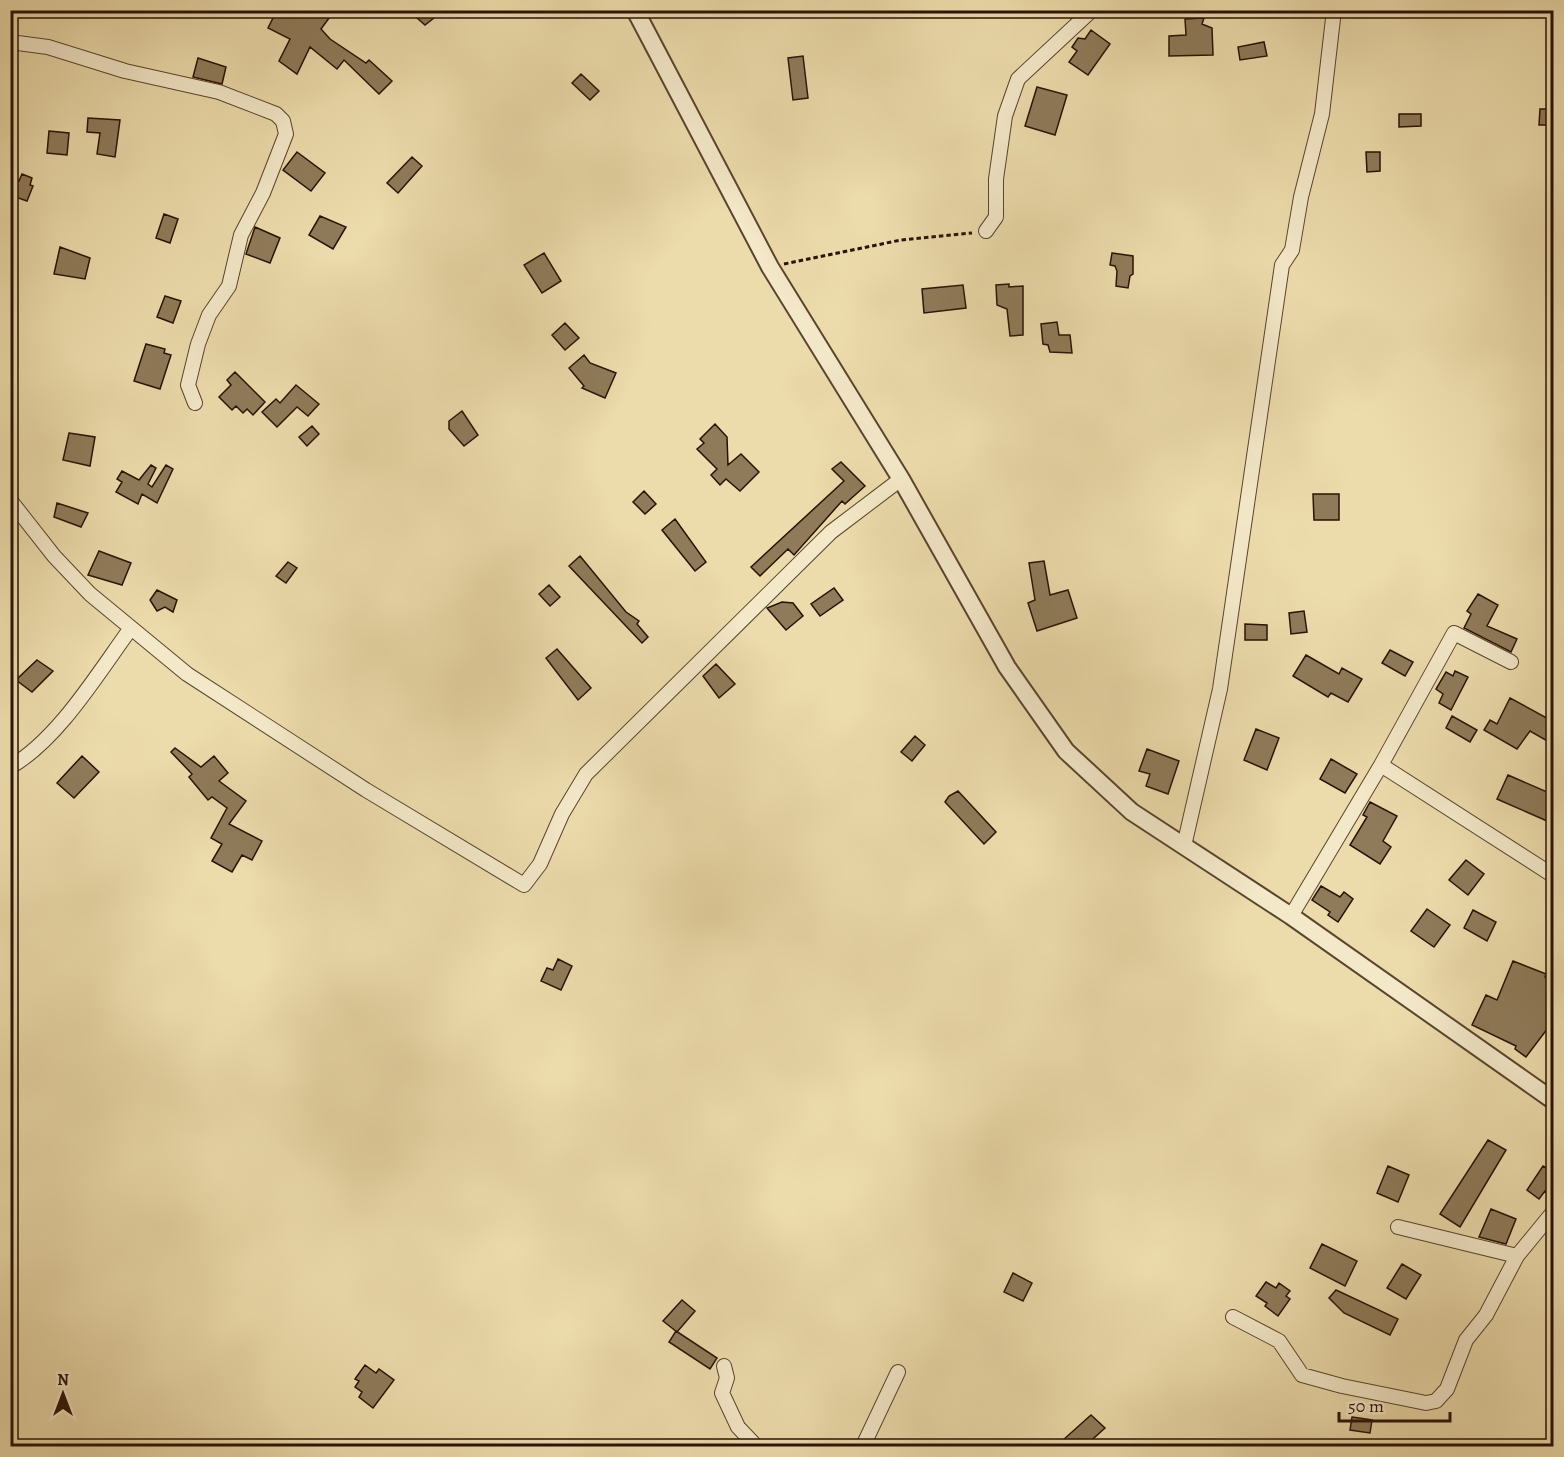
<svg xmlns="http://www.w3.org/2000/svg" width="1564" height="1457" font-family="Alegreya,serif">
<rect width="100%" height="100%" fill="#ecdbab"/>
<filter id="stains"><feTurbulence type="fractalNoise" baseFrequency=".00333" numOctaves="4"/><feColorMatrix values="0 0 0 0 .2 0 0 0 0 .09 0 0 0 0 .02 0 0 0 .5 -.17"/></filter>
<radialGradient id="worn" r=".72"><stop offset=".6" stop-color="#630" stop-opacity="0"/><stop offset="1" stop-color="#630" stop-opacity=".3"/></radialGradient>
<path fill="#8f7b5a" stroke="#2a1203" stroke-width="1.5" d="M277 10H335L321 29 330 39 366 63 369 60 392 81 379 94 344 60 337 69 310 47 297 74 279 61 290 39 268 28Z
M408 10H444L425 25Z
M1204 18 1202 24 1212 28 1213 55 1169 56V36L1186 35 1185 19Z
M1091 30 1110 44 1088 75 1069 62 1077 51 1072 47 1078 38 1085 39Z
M1264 42 1267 56 1240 60 1238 47Z
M803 56 808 98 793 100 788 58Z
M198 58 226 67 222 84 193 77Z
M581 74 599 91 590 100 572 83Z
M1037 87 1067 95 1055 135 1025 126Z
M1540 109H1553L1552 125H1539Z
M1399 114H1421V126L1399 127Z
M88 118 120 120 115 157 97 154 100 133 87 132Z
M49 131 69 133 67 155 47 153Z
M297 152 325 173 311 191 283 170Z
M1366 152H1380V171L1367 172Z
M412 157 422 166 398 193 387 183Z
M22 174 32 178 30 185 33 186 27 201 10 195 15 179 19 181Z
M164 214 178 219 170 243 156 238Z
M320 216 346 227 333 249 309 235Z
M255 227 280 238 270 263 246 254Z
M60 247 90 258 85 279 54 274Z
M544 253 561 281 542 293 524 265Z
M1112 253 1133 256V274L1130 276 1128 288 1116 286 1117 271 1115 266 1110 265Z
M1009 284V287L1023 286V335L1010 336 1007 309 997 305 996 285Z
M963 285 966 308 924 313 922 289Z
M165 296 181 301 173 323 157 317Z
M1057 322 1059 335H1070L1072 353 1050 352 1048 345 1043 344 1041 324Z
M565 323 579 338 565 350 552 335Z
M146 344 165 349 164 353 171 355 160 389 134 381Z
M584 355 590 363 616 373 605 398 582 388 584 386 569 368Z
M235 372 265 402 253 415 247 409 243 413 236 406 232 410 219 397 231 385 227 380Z
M296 385 319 404 308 416 297 407 277 427 262 412 276 399 280 403Z
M462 411 478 435 464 446 449 429V421Z
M715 424 727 437 728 465 741 454 759 472 740 491 726 479 720 485 711 475 717 469 697 449 704 443 700 439Z
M312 426 319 434 307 446 299 437Z
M69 433 95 437 90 466 63 460Z
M841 462 865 486 845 504 842 501 794 555 788 549 760 576 751 567 844 481 832 469Z
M151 465 156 468 148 484 152 487 166 465 173 469 157 503 142 494 138 504 116 492 122 482 117 479 122 471 139 480Z
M644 491 656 504 645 514 633 502Z
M1313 494H1339V520H1314Z
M57 503 88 513 81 527 54 517Z
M675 519 706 562 695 571 662 530Z
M99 551 131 563 122 585 88 575Z
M580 556 626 612 639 621 637 624 648 637 642 643 569 566Z
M1044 561 1050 595 1068 590 1077 618 1037 631 1028 603 1035 600 1029 563Z
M288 562 297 568 286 583 276 576Z
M549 585 560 597 550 606 539 594Z
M834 588 843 600 820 616 811 604Z
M157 590 177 600 173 612 165 607 157 611 150 600Z
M1478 594 1498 605 1487 626 1517 639 1511 652 1464 628 1471 614 1467 611Z
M782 602 793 603 803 616 786 630 767 608Z
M1304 611 1307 632 1291 634 1289 613Z
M1245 624 1267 625V640H1245Z
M557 649 591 688 578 700 546 658Z
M1390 650 1413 662 1405 676 1382 663Z
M1306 655 1339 674 1342 668 1362 679 1348 702 1331 693 1328 697 1293 676Z
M37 660 53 671 32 692 16 680Z
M716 664 735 684 719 698 703 676Z
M1455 671 1468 677 1451 710 1439 703 1443 694 1436 689 1446 672 1453 676Z
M1510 698 1554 722V733L1549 742 1530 731 1517 749 1484 730 1490 720 1497 724Z
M1452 716 1477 730 1470 742 1446 728Z
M1256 729 1279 738 1267 770 1244 760Z
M915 736 925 745 912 761 901 752Z
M175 748 201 767 214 756 228 773 219 781 246 801 229 824 262 841 252 860 242 855 232 872 212 861 222 844 211 838 227 808 212 797 208 800 189 777 192 774 171 752Z
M1147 749 1179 761 1168 794 1146 786 1150 774 1139 771Z
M82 756 99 772 74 798 57 783Z
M1331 759 1357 774 1345 793 1320 779Z
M1508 775 1554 795V824L1497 799Z
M958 791 996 832 984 844 945 802 949 796Z
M1370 802 1397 816 1383 841 1391 847 1380 864 1350 845 1367 817 1363 815Z
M1466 860 1484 874 1468 895 1449 880Z
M1321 886 1340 897 1344 892 1353 899 1338 922 1328 915 1330 912 1312 900Z
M1427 909 1450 925 1434 947 1411 931Z
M1473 910 1496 922 1487 941 1464 928Z
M558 959 572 966 561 990 541 981 547 968 553 970Z
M1513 961 1546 974 1545 977 1554 981V1020L1526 1057 1515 1049 1516 1046 1472 1025 1486 995 1497 1000Z
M1488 1140 1506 1150 1460 1227 1440 1214Z
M1388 1166 1409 1175 1398 1202 1377 1193Z
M1543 1166 1554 1173V1196L1545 1191 1539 1199 1527 1190Z
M1491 1209 1516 1219 1506 1244 1479 1237Z
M1322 1244 1357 1261 1345 1286 1310 1268Z
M1402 1264 1421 1275 1406 1299 1387 1288Z
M1013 1273 1032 1283 1023 1301 1004 1292Z
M1266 1282 1276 1288 1279 1283 1290 1291 1286 1296 1290 1299 1278 1316 1265 1306 1267 1303 1256 1296Z
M1336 1290 1398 1319 1390 1335 1344 1313 1329 1298Z
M682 1300 695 1311 677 1332 663 1321Z
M676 1331 717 1358 710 1369 669 1342Z
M365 1365 376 1373 379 1369 394 1380 373 1408 359 1397 362 1392 355 1387 359 1381 355 1379Z
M1091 1415 1105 1428 1085 1446H1074L1063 1440Z
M1352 1417 1372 1420 1370 1433 1350 1430Z"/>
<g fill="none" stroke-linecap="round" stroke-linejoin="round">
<defs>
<path id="minor" d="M10 42 48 47 125 71 219 92 276 114 283 121 286 134 263 193 241 235 229 286 209 315 198 344 188 385 195 403
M986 231 996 217V179L1005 116 1018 79 1092 10
M10 500 54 556 90 594 187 674 366 790 524 885 540 864 562 814 586 774 831 532 901 479
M1381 765 1554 876
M10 767C58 740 98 673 131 628
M1184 846 1220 689 1282 265 1292 250 1301 197 1322 114 1334 10
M1291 916 1381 765 1454 633 1511 662
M1398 1227 1517 1256
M1233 1317 1279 1341 1302 1375 1342 1386 1426 1403 1436 1401 1447 1389 1466 1340 1486 1315 1517 1256 1554 1211
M724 1366 727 1378 722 1393 738 1427 756 1446
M863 1446 898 1372"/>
<path id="tertiary" d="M635 10 770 267 901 479 1007 667 1066 751 1132 812 1291 916 1554 1101"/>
</defs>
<use href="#minor" stroke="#5a442d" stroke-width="16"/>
<use href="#tertiary" stroke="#5a442d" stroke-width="20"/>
<path stroke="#2a1203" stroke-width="3" stroke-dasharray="4.5 3" stroke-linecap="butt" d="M784 264 901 240 972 233"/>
<use href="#minor" stroke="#f3e8c8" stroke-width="14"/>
<use href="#tertiary" stroke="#f3e8c8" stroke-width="16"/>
</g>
<rect width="1564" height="1457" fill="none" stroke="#ecdbab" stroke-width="36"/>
<rect x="12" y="12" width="1540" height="1433" fill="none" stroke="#2a1203" stroke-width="3"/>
<rect x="18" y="18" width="1528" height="1421" fill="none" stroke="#2a1203" stroke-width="1.5"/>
<g transform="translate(63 1394)" stroke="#f3e8c8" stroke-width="4.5" paint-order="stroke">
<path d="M0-4.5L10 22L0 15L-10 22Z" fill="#2a1203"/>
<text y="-9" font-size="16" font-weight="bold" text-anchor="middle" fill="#2a1203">N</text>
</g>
<path d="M1339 1412v9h111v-9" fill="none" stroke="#2a1203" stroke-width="3"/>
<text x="1348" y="1412" font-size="18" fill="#2a1203" stroke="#f3e8c8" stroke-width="4.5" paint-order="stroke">50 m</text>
<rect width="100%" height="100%" filter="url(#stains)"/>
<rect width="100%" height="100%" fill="url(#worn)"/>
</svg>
